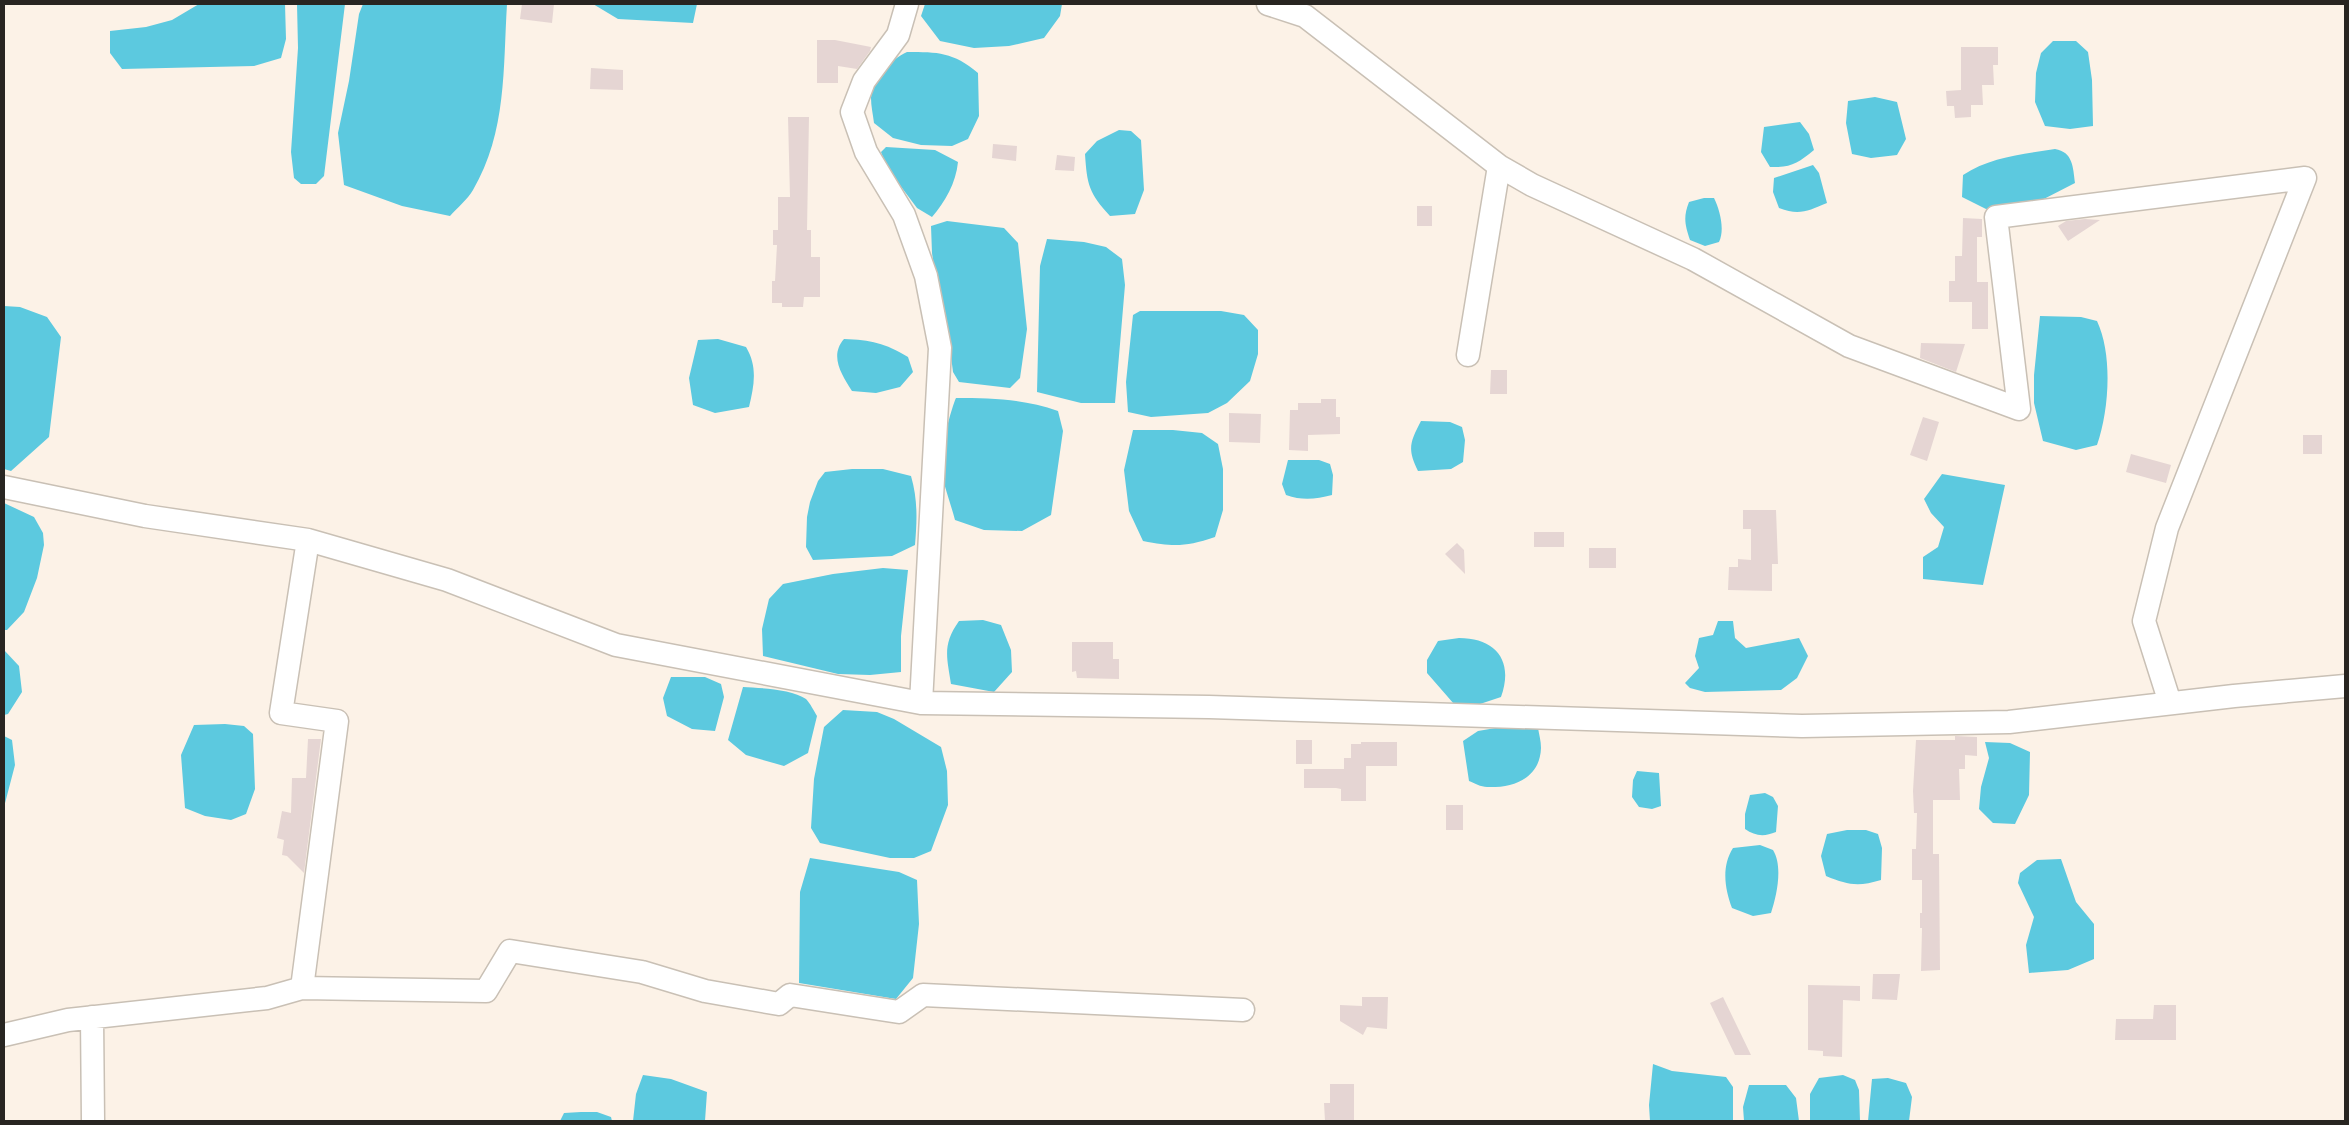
<svg xmlns="http://www.w3.org/2000/svg" width="2349" height="1125" font-family="'Asap Condensed',sans-serif">
<rect width="100%" height="100%" fill="#fcf2e7"/>
<path fill="#5cc9df" d="M199 4H285L286 39 281 58 254 66 122 69 110 53V31L146 27 172 20Z
M297 4H345L324 176 316 184H301L294 178 291 152 298 48Z
M363 4H507C503 68 507 132 473 190 467 200 457 208 450 216L402 206 344 185 338 133 349 81 359 14Z
M593 4H697L693 23 618 19Z
M925 4H1062L1060 16 1044 38 1009 46 974 48 940 41 921 16Z
M2053 41H2076L2088 52 2092 80 2093 126 2070 129 2045 126 2035 102 2036 73 2041 53Z
M907 52C938 52 953 52 978 73L979 116 968 139 952 146 921 145 893 138 874 123C873 115 871 106 871 98 872 79 891 59 907 52Z
M1875 97 1897 102 1906 139 1897 155 1871 158 1852 154 1846 123 1848 101Z
M1800 122 1809 134 1814 150C1798 163 1791 168 1770 167L1761 152 1764 127Z
M1119 130 1131 131 1141 140 1144 190 1135 214 1110 216C1089 193 1087 185 1085 154L1097 141Z
M886 147 935 150 958 162C956 183 945 202 932 217L917 208 887 168 881 152Z
M2055 149C2073 152 2073 167 2075 183L2038 202 1986 209 1962 197 1963 175C1990 157 2023 154 2055 149Z
M1813 165 1819 173 1827 203C1808 211 1799 216 1779 208L1773 192 1774 178Z
M1704 198H1714C1720 210 1725 230 1719 242L1705 246 1690 240C1685 225 1683 217 1689 202Z
M947 221 1004 228 1018 243 1027 329 1020 378 1010 388 959 382 953 372 948 333 938 295 932 253 931 226Z
M1047 239 1084 242 1106 247 1122 259 1125 285 1115 403H1081L1037 392 1040 266Z
M4 306 20 307 47 317 61 337 49 437 11 471 4 469Z
M1140 311H1221L1244 315 1258 330V354L1250 381 1227 403 1208 413 1151 417 1128 412 1126 382 1133 315Z
M2040 316 2081 317 2097 321C2113 355 2109 411 2097 445L2076 450 2043 441 2034 403V375Z
M718 339 746 347C758 367 754 386 749 407L715 413 693 405 689 378 698 340Z
M844 339C871 340 885 343 908 357L913 372 900 387 876 393 852 391C842 375 829 356 844 339Z
M956 398C992 398 1024 399 1058 411L1063 431 1051 515 1022 531 984 530 955 520C950 501 942 481 940 462 939 455 952 406 956 398Z
M1421 421 1450 422 1462 427 1465 440 1463 462 1451 469 1418 471C1407 449 1410 442 1421 421Z
M1133 430H1173L1202 433 1218 444 1223 469V510L1215 537C1185 547 1174 547 1143 541L1129 511 1124 470Z
M1288 460H1319L1330 464 1333 475 1332 495C1316 499 1303 501 1286 495L1282 484Z
M852 469H883L911 476C918 500 917 521 915 545L892 556 813 560 806 547 807 517 810 502 818 481 825 472Z
M1942 474 2005 485 1983 585 1923 579V557L1938 547 1944 527 1931 513 1924 499Z
M4 503 34 517 43 533 44 545 37 578 24 612 7 630H4Z
M883 568 908 570 901 636V672L870 675 838 674 763 656 762 629 769 599 783 584 833 574Z
M983 620 1001 625 1011 650 1012 672 994 692 951 684C947 657 942 645 959 621Z
M1718 621H1733L1735 638 1746 648 1799 638 1808 656 1797 678 1781 690 1705 692 1690 688 1685 683 1699 668 1695 656 1699 638 1713 635Z
M1459 638C1496 638 1514 661 1501 697L1480 704H1454L1427 673V660L1438 641Z
M4 650 19 666 22 692 8 714 4 715Z
M671 677H705L721 684 724 697 715 731 692 729 667 716 663 698Z
M743 687C760 688 792 689 806 699 810 703 814 711 817 716L808 753 784 766 746 755 728 740Z
M843 710 877 712 894 719 941 747 947 771 948 805 931 851 914 858H890L820 843 811 828 814 779 824 727Z
M1525 723 1538 728C1539 734 1541 741 1541 748 1540 778 1514 788 1487 787 1481 787 1474 783 1469 781L1463 741 1478 731Z
M225 724 244 726 253 734 255 789 246 814 231 820 205 816 185 808 181 755 194 725Z
M4 736 12 740 15 765 4 807Z
M1985 742 2010 743 2030 752 2029 795 2015 824 1993 823 1979 809 1981 787 1989 758Z
M1637 771 1659 773 1661 806 1652 809 1639 807 1632 797 1633 780Z
M1765 793 1773 797 1778 806 1776 832C1764 837 1755 836 1745 829V814L1750 795Z
M1847 830H1866L1878 834 1882 848 1881 880C1858 887 1848 885 1826 876L1821 856 1827 834Z
M1760 845 1773 850C1783 866 1777 895 1771 913L1753 916 1732 908C1725 889 1721 867 1733 848Z
M810 858 899 872 917 880 919 924 913 978 896 999 799 983 800 892Z
M2061 859 2076 902 2094 924V959L2068 970 2029 973 2026 945 2034 917 2018 883 2020 873 2037 860Z
M1653 1064 1672 1071 1726 1077 1733 1087V1121H1650L1649 1105Z
M643 1075 671 1079 707 1092 705 1121H633L636 1094Z
M1843 1075 1855 1080 1859 1090 1860 1121H1810V1094L1819 1078Z
M1888 1078 1906 1083 1912 1097 1909 1121H1868L1872 1079Z
M1749 1085H1786L1796 1098 1799 1121H1744L1743 1107Z
M581 1112H597L611 1117 612 1121H560L564 1113Z"/>
<path fill="#e5d5d3" d="M522 4H554L552 23 520 19Z
M817 40H835L871 47 870 51 857 69 838 66V83H817Z
M1961 47H1998V65H1993L1994 85H1982L1983 105H1971V117L1955 118 1954 106H1947L1946 91 1961 90Z
M591 68 623 70V90L590 89Z
M788 117H809L807 230H811V257H820V297H804L803 307H782V303H772V281H775L777 245H773V230H778V197H790Z
M993 144 1017 146 1016 161 992 158Z
M1057 155 1075 157 1074 171 1055 170Z
M1417 206H1432V226H1417Z
M1963 218 1982 219V237H1977V282H1988V329H1972V302H1949V281H1955V256H1962Z
M2085 219 2100 220 2068 241 2058 226 2066 221Z
M1921 343 1965 344 1956 372 1920 358Z
M1491 370H1507V394H1490Z
M1321 399H1336V417H1340V434L1308 435V451L1289 450 1290 410H1298V403H1321Z
M1229 413 1261 414 1260 443 1229 442Z
M1923 417 1939 422 1927 461 1910 455Z
M2303 435H2322V454H2303Z
M2131 454 2171 465 2166 483 2126 472Z
M1743 510H1776L1778 564H1772V591L1728 590 1729 567H1738V559L1751 560V529H1743Z
M1534 532H1564V547H1534Z
M1457 543 1464 550 1465 574 1445 554Z
M1589 548H1616V568H1589Z
M1072 642H1113V659H1119V679L1077 678 1076 671 1072 672Z
M1955 736 1977 737V756L1965 755V769H1959L1960 800H1933V854H1939L1940 970 1921 971 1922 928H1920V913H1922V880H1912V849H1916L1917 813H1914L1913 791 1916 740H1955Z
M308 739H321L304 873 287 856 282 855 284 840 277 838 282 811 291 813 292 778H306Z
M1296 740H1312V764H1296Z
M1361 742H1397V766H1366V801H1341V789L1336 788H1304V769H1344V758H1351V744H1361Z
M1446 805H1463V830H1446Z
M1873 974H1900L1897 1000 1872 999Z
M1808 985 1860 986V1001L1843 1000 1842 1057 1823 1056V1051L1808 1050Z
M1362 997H1388L1387 1029 1367 1027 1363 1035 1340 1021V1005L1362 1006Z
M1723 997 1751 1055H1735L1710 1003Z
M2154 1005H2176V1040H2115L2116 1019H2153Z
M1330 1084H1354V1121H1325L1324 1103H1330Z"/>
<g fill="none" stroke-linecap="round" stroke-linejoin="round">
<defs>
<path id="street" d="M907 4 898 35 864 81 852 112 866 152 904 215 926 276 940 348 921 703
M1268 4 1305 16 1499 166
M1468 355 1499 166 1532 185 1693 259 1849 346 2019 409 1996 217 2305 178 2167 528 2144 621 2170 703
M4 487 145 516 308 540 447 580 616 645 921 703 1209 707 1802 726 2009 722 2234 696 2345 686
M302 988 486 991 510 951 642 972 705 991 779 1004 790 995 899 1012 923 995 1243 1010
M92 1017 93 1121
M4 1035 68 1020 267 998 302 988 337 721 281 713 308 540"/>
</defs>
<use href="#street" stroke="#c9c0b5" stroke-width="25"/>
<use href="#street" stroke="#fff" stroke-width="22"/>
</g>
<rect width="2349" height="1125" fill="none" stroke="#282521" stroke-width="10"/>
</svg>
